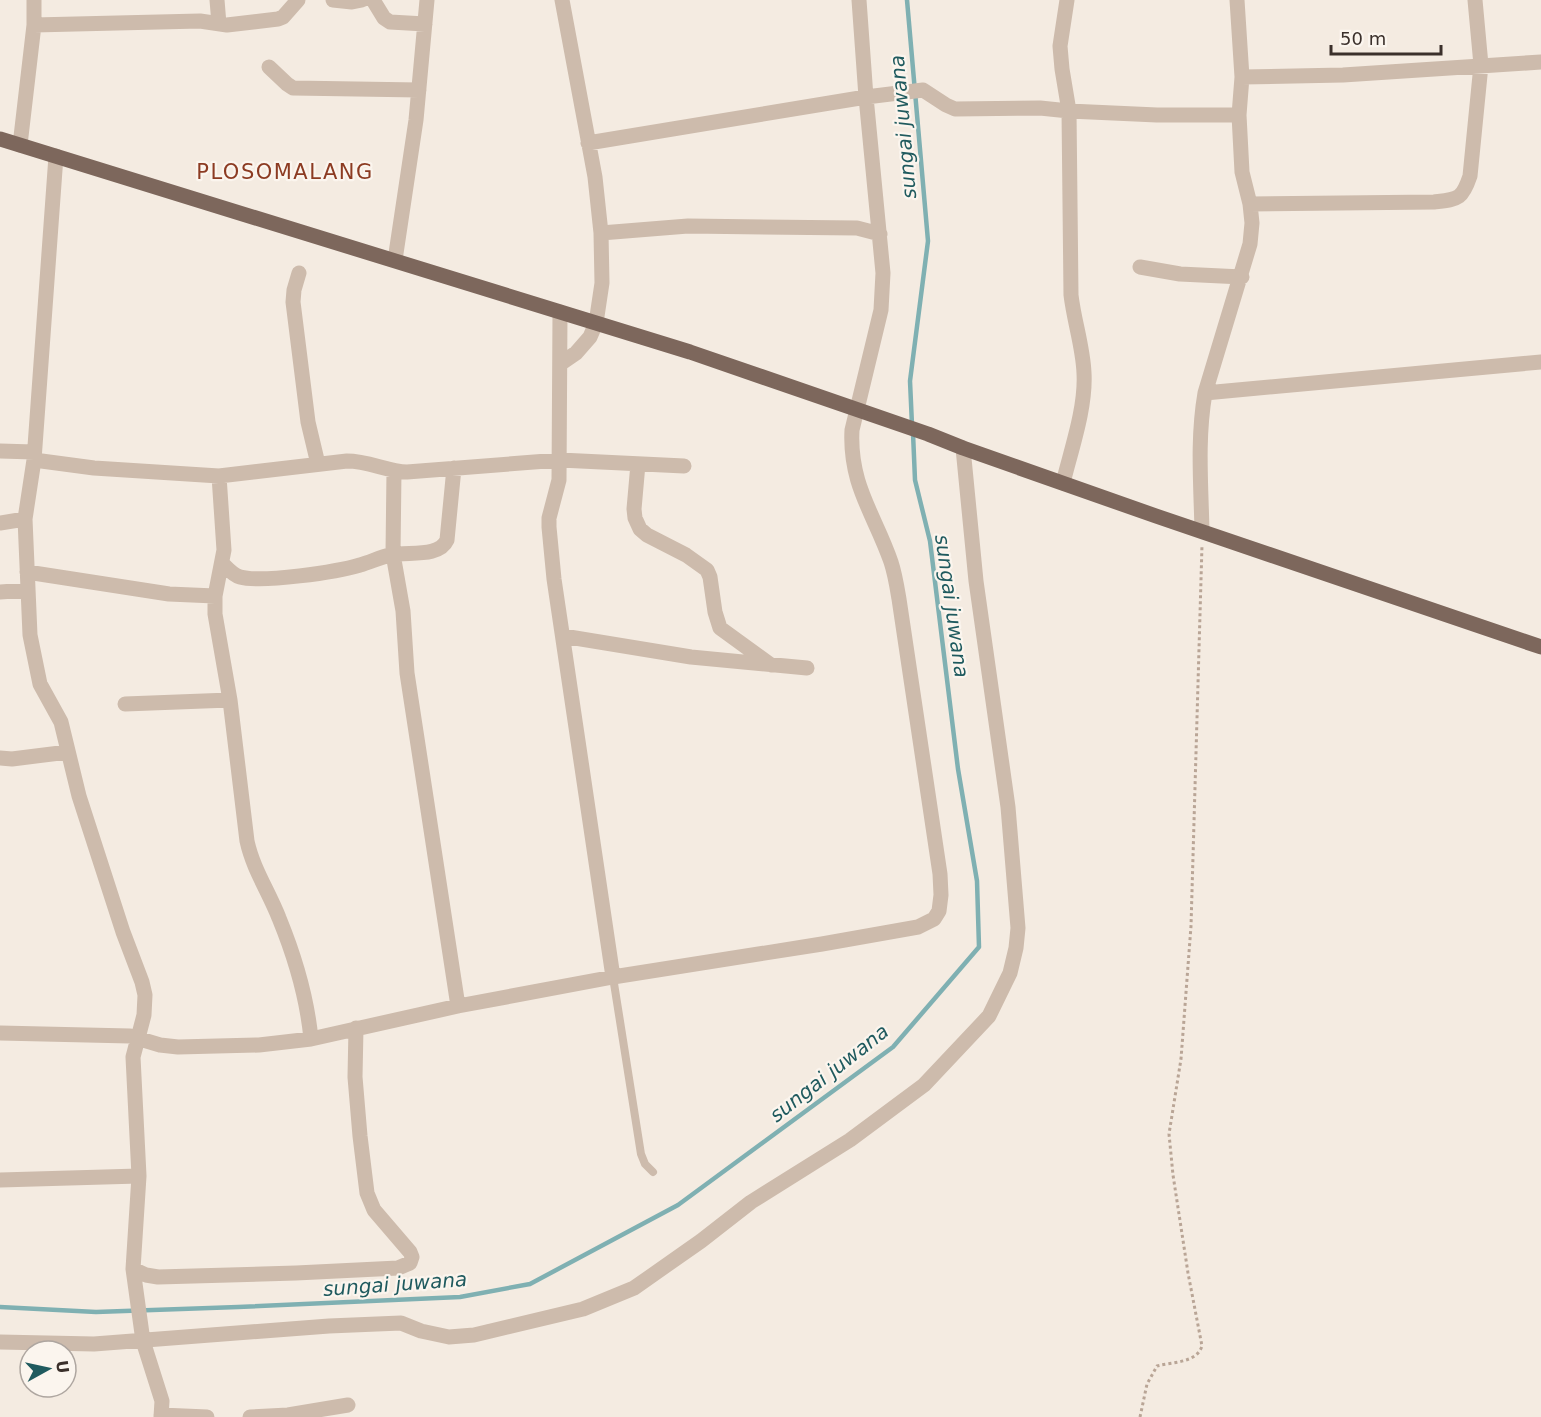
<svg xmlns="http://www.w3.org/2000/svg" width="1541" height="1417" font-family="'DejaVu Sans',sans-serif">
<rect width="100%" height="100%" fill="#f4ebe1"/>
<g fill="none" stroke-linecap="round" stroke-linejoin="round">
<path stroke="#7fb0b2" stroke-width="4.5" d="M907 0 928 241 910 381 912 425
M0 1307 96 1312 238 1307 460 1297 530 1284 678 1205 893 1047 979 947 977 881 958 769 930 541 915 480 913 433"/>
<path stroke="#b9a596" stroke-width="3" stroke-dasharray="3 3" stroke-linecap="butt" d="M1140 1417 1147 1384 1157 1366C1172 1362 1197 1363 1202 1346L1188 1273 1173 1175 1169 1134 1181 1059 1191 926 1202 545"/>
<path stroke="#cdbbac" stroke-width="8" d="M613 977 641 1154 645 1164 653 1172"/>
<path stroke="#cdbbac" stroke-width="15" d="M217 0 219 24
M333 0 352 2 362 0
M373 0 384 18 390 22 425 24
M1237 0 1242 77
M34 25 200 21 227 25 278 19 283 17 298 0
M269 67 287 84 293 88 419 90
M588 143 866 97 923 90 946 105 955 109 1040 108 1069 111 1157 115H1239
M20 145 34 25V0
M56 156 34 460 25 519 30 635 40 684 61 722 79 796 123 932 142 982 145 995 144 1015 133 1057 139 1176 133 1269 143 1341 162 1401 161 1417
M1250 204 1434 202C1458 199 1462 200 1470 176L1481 65 1475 0
M601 233 688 226 857 228 880 234
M395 260 416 120 427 0
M1140 267 1180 274 1242 277
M299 273 294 290 293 302 308 422 318 464
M560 364 576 353 590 337 596 323 602 283 601 233 595 177 562 0
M1205 393 1541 362
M0 451 34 452
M34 460 94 468 219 476 347 461C368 461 387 471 407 472L560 460 684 466
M638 464 634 509 635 518 640 529 647 535 686 555 707 570 710 577 715 612 720 628 771 665
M394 471 393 554 403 611 407 673 458 1006
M219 476 224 550 215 596V614L230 700 247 841C253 869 269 892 279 918 295 957 307 997 311 1039
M1063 483C1071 450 1086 408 1084 373 1083 347 1074 321 1071 295L1069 111 1062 69 1060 46 1067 0
M0 523 25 519
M1202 531C1201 485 1197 439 1205 393L1250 244 1252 223 1250 204 1242 172 1239 115 1242 77 1343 75 1541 62
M222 563C227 568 233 575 240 577 262 583 337 572 360 565 371 562 380 557 391 555 407 551 439 558 447 540L454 468
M27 572 169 594 215 596
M0 592 28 590
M563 636 691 657 807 668
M125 704 230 700
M0 758 12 759 68 752
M613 977 822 944 918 927 934 919 939 911 941 895 940 874 899 599C897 587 895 574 891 562 875 515 849 485 852 430L881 310 883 273 866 97 859 0
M0 1033 130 1036 160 1045 178 1047 259 1045 311 1039 458 1006 613 977 554 579 549 527V518L559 480 560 312
M0 1180 139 1176
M133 1269 146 1275 158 1277 296 1273 398 1268 410 1263 412 1257 410 1252 374 1210 367 1193 360 1136 355 1077 356 1028
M0 1342 94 1344 329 1326 401 1323 421 1331 449 1337 474 1335 583 1309 634 1288 701 1241 751 1202 850 1140 924 1085 989 1016 1010 973 1016 948 1018 928 1008 807 976 581 963 448
M161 1415 207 1417
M250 1417 288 1415 348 1405"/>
<path stroke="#7d675c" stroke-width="15" d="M0 139 690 352 928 434 963 448 1156 516 1541 647"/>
</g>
<g text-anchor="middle" stroke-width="4.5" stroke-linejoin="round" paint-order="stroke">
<g font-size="20" font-style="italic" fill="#1f5a5e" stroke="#fbf5ee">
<text transform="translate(903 127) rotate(-95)" y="7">sungai juwana</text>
<text transform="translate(952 606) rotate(82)" y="7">sungai juwana</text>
<text transform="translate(829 1073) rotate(-38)" y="7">sungai juwana</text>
<text transform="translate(395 1284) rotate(-4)" y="7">sungai juwana</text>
</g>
<g font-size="21" letter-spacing="1.5" fill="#8c3b22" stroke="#fbf5ee">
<text x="285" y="179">PLOSOMALANG</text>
</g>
</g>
<g transform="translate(48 1369) rotate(82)"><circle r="28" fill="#fbf5ee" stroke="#aea6a0" stroke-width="1.5"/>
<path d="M0-4.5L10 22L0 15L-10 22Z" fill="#1f5a5e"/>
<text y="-9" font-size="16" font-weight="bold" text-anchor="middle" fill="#3b302b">U</text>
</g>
<path d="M1331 45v9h110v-9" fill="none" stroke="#3b302b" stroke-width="3"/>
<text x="1340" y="45" font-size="18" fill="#3b302b" stroke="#fbf5ee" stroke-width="4.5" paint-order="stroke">50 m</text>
</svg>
